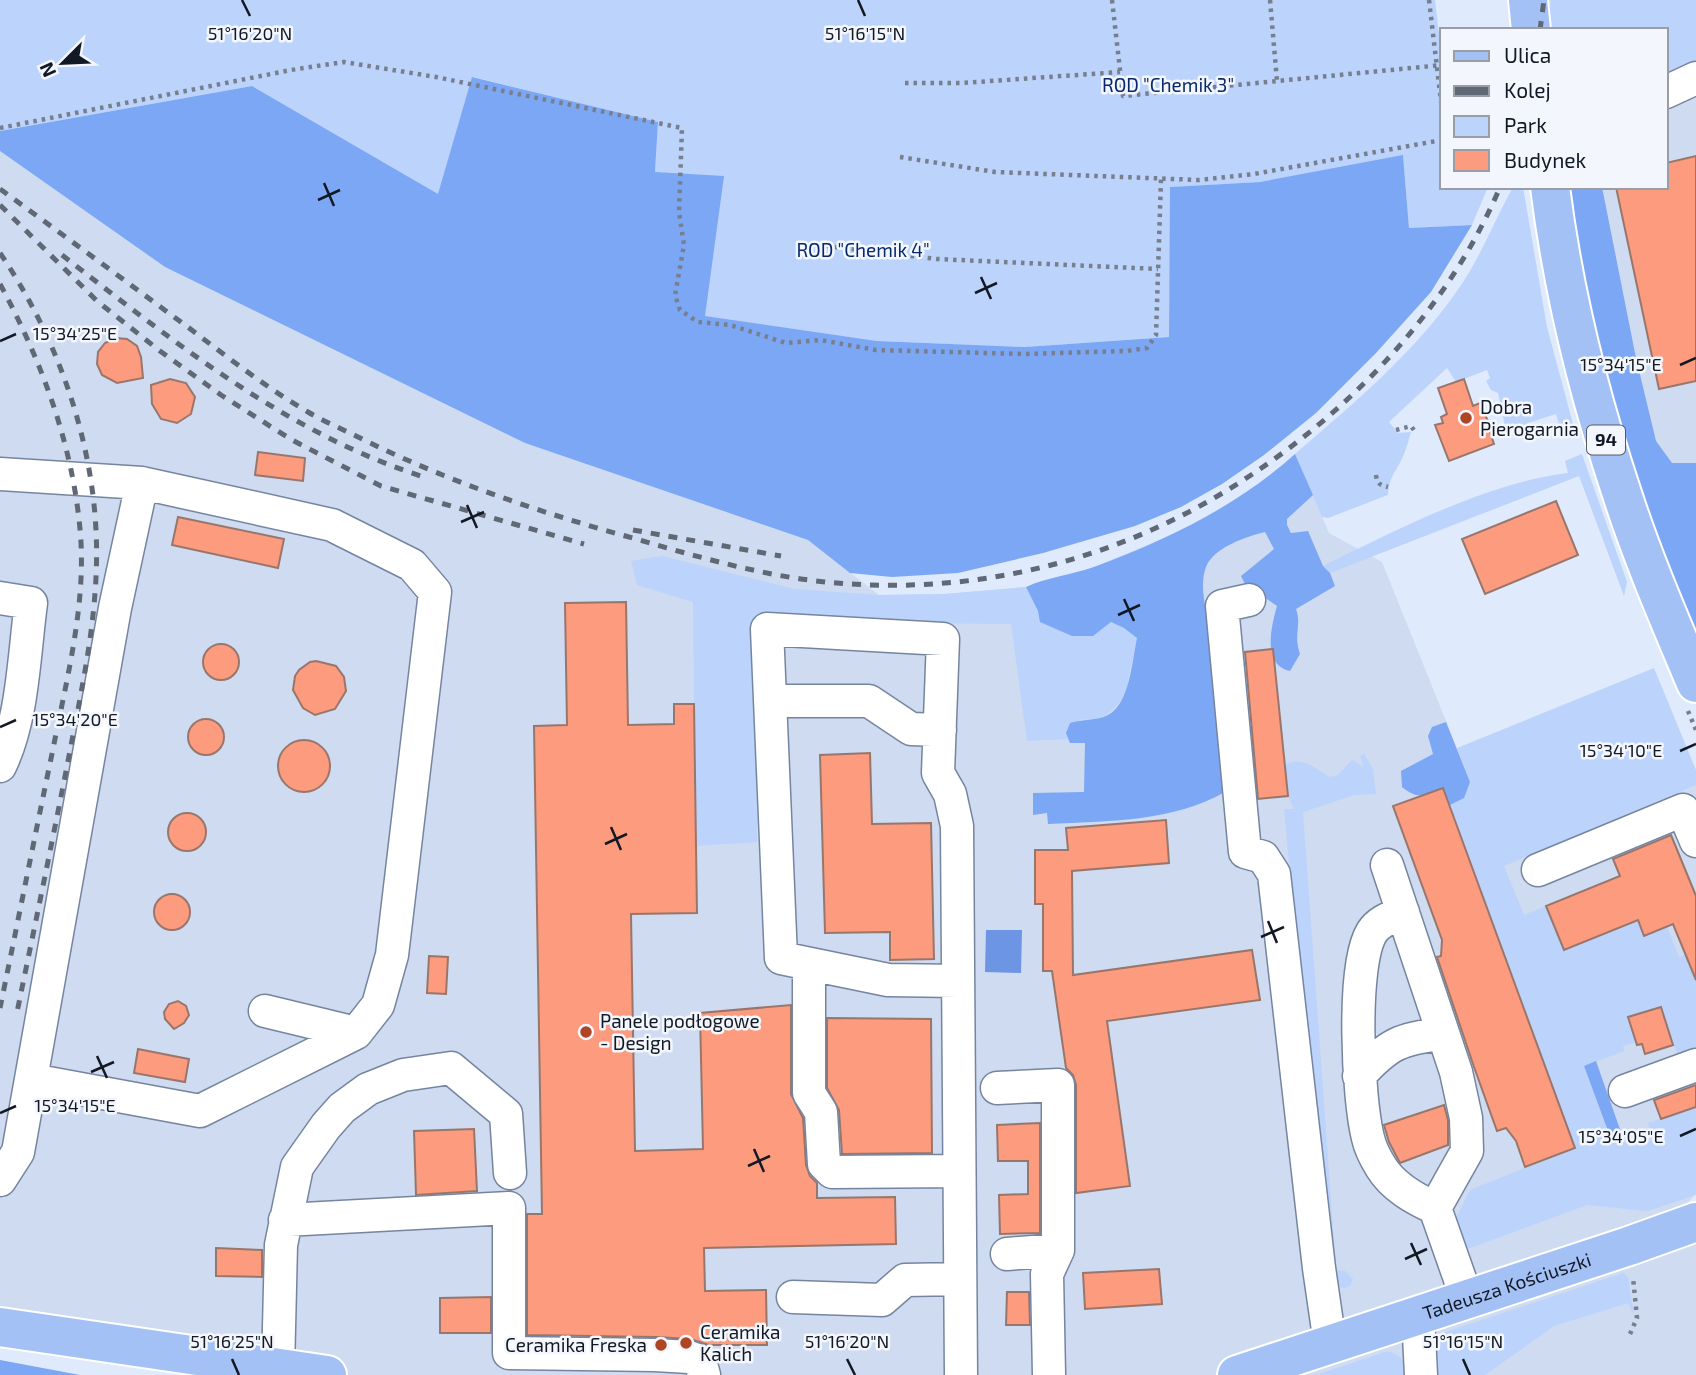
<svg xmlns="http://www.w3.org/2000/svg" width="1696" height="1375" font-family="'Exo 2',sans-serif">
<rect width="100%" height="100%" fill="#dfeafd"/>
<path fill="#cedbf0" d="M1542 0H1696V639L1567 187H1666V30H1545Z
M0 151 165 267 525 443 808 540 879 595 944 594 1026 587 1089 569 1174 534 1227 506 1269 477 1295 454 1329 533 1382 562 1504 865 1696 785V1193L1663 1234H1696V1375H327L0 1327Z"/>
<path fill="#bcd3fb" d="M0 0H1435L1442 59V187H1488L1472 225 1409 228 1403 156 1260 182 1171 187 1169 337 1025 347 877 341 704 316 655 172 658 122 473 77 439 195 252 86 0 131Z
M1551 0H1696V61L1666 74V30H1546Z
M1513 187H1523L1547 327 1574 428 1561 432 1556 414 1528 423 1509 434 1508 440 1498 393 1491 390 1486 381 1490 378 1487 370 1456 382 1447 368 1389 422 1398 433 1411 432C1409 439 1407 447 1404 454 1398 470 1389 475 1388 495L1328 518 1322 517 1295 454C1353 404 1413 354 1457 291 1480 259 1494 221 1513 187Z
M1582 454 1627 582 1624 596 1579 476 1330 573 1323 566C1396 530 1487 483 1568 473L1565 461Z
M662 556 794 589 879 595 944 594 1026 587 1038 611 1041 622 1072 636H1093L1111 622 1124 628 1137 638 1128 681V691C1113 710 1107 721 1081 719L1066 733 1070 743 1068 739 1027 741 1011 624 897 623 800 618 756 655 757 842 696 846 693 602 637 585 631 561Z
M1654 668 1696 770V785L1504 866 1524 915 1546 906 1564 950 1638 920 1644 936 1667 927 1679 957 1696 951V1049L1678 1056 1660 1007 1628 1017 1636 1042 1623 1046 1624 1051 1584 1066 1611 1139 1622 1135 1629 1147 1654 1140 1648 1123 1696 1107V1195L1648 1211 1587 1205 1462 1251 1455 1220 1470 1190 1575 1148 1450 805 1464 798 1470 782 1457 748Z
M1364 754 1373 769 1376 794 1354 795 1303 812 1336 1270 1345 1271 1353 1279 1350 1286 1344 1288 1332 1284 1307 1057 1284 809H1294L1288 796 1285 765C1302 755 1314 768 1330 777L1338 775 1352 760 1364 767 1360 756Z
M1623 1273 1628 1277 1634 1316 1628 1303 1554 1326 1485 1375H1438L1436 1342 1443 1333Z
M1385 1352C1398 1351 1403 1360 1409 1371L1408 1375H1316Z"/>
<path fill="#7ca7f5" d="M472 77 658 122 655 172 724 176 705 316 877 341 1025 347 1169 337 1170 187 1260 182 1403 155 1409 228 1472 225 1431 292 1376 353 1316 413 1264 455 1222 484 1181 507 1135 526 1043 553 958 573 892 577 850 573 808 540 525 443 165 267 0 151V131L252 86 438 194Z
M1567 187H1602L1636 358 1656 441 1672 463H1696V639L1636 495 1603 373 1571 214Z
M1295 454 1313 495 1287 519V525L1291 533 1308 531 1323 566 1330 573 1335 586 1296 609C1302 626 1293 634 1300 654L1290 671C1262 665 1271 627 1277 606L1261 595 1249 592 1241 576 1274 549 1265 532C1246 537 1214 547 1206 567 1198 588 1208 615 1211 636 1217 688 1220 740 1225 792 1173 822 1107 821 1048 824L1047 813 1033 815V793L1084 792 1085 743H1070L1066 733 1070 723C1083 719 1096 721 1108 715 1130 703 1132 661 1137 638L1124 628 1111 622 1093 636H1072L1040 622 1038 611 1026 587C1048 577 1071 575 1094 567 1167 540 1237 506 1295 454Z
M1446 722 1470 782 1464 798 1450 805 1443 788C1424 795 1420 801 1402 787L1401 771 1433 754 1428 736 1432 727Z
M1596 1061 1622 1135 1611 1139 1584 1066Z
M0 1360 80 1375H0Z"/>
<path fill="#6c96e3" d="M986 930H1022L1021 973 985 972Z"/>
<path fill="#fc9b7e" stroke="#99766c" stroke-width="2" d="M1696 156V381L1659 389 1616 187H1666V163Z
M116 338 127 339 137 346 141 357 143 378 117 383 102 375 97 364 98 352 105 343Z
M170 379 186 383 195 397 191 414 177 423 161 419 152 404 151 385Z
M1464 379 1473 406 1480 403 1491 428 1489 429 1494 444 1449 461 1435 425 1443 423 1441 417 1447 414 1438 388Z
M258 452 305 458 303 481 255 475Z
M1556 501 1578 555 1485 594 1462 539Z
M178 517 284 539 278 568 172 545Z
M626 602 628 725 674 724V704H694L696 846 697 913 631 914 635 1151 703 1149 700 1013 791 1005V1094L803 1118 806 1165 810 1176 817 1183V1198L895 1197 896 1244 704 1248 705 1291 766 1290 767 1345H709L690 1339 656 1337 527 1335V1214H542L534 726 567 725 565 603Z
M203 662a18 18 0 1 1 36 0a18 18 0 1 1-36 0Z
M1273 649 1288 796 1258 799 1245 652Z
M316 661 336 666 344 677 346 691 335 709 315 715 303 708 293 690 295 676 299 670 310 662Z
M188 737a18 18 0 1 1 36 0a18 18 0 1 1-36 0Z
M278 766a26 26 0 1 1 52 0a26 26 0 1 1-52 0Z
M870 753 872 824 931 823 934 959 890 960V932L825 933 820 755Z
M1443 788 1575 1148 1525 1167 1516 1141 1506 1128 1497 1131 1474 1067 1437 957 1441 956 1442 940 1393 806Z
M168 832a19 19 0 1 1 38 0a19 19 0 1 1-38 0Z
M1166 820 1169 863 1072 871 1073 975 1252 950 1260 1000 1107 1021 1130 1186 1076 1193V1085L1073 1075 1066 1068 1052 971H1043V904H1035V850H1068L1066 828Z
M1671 835 1696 896V980L1673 924 1644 936 1638 920 1564 950 1546 906 1620 876 1613 859Z
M154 912a18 18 0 1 1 36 0a18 18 0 1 1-36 0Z
M429 956 448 957 446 994 427 993Z
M178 1001 186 1006 189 1015 184 1023 174 1029 165 1019 164 1012 169 1004Z
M1661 1007 1673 1045 1645 1054 1642 1044 1637 1045 1628 1017Z
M827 1018 931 1019 932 1153 842 1154 839 1110 827 1088Z
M138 1049 189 1059 185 1082 134 1073Z
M1696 1085V1107L1661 1119 1654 1100Z
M1444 1105 1448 1120V1145L1400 1163 1389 1142 1384 1125Z
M1040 1123V1233L1000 1234 999 1195 1028 1194V1161H998L997 1125Z
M474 1129 477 1191 416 1195 414 1131Z
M216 1248 262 1250V1277L216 1276Z
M1159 1269 1162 1304 1085 1309 1083 1273Z
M1007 1292H1029L1030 1325H1006Z
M491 1297V1333H440V1298Z"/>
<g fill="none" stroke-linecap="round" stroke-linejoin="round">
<defs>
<path id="minor" d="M1666 92 1696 78
M0 474 142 483 332 525 412 565 435 592 392 955 378 1005 356 1033 200 1111 32 1080
M0 598 31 603C24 655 23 719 0 766
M1249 600 1222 606 1245 852 1263 857 1274 874 1319 1268 1330 1344
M771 701H869L911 729 940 730
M1387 865 1456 1072 1466 1118 1467 1151 1435 1208 1467 1299
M1538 870 1683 810 1696 841
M1403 912C1392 917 1379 921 1372 932 1351 965 1358 1099 1368 1138 1370 1147 1376 1159 1381 1167 1393 1187 1415 1199 1435 1208
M809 964V1093L821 1112 824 1164 832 1172 958 1171
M958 981 888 980 781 958 767 629 943 639 938 773 950 794 957 826 961 1375
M265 1011 356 1033
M1359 1076C1388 1044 1401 1038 1443 1034
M997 1088 1058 1085V1250L1047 1274 1049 1375
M1625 1091 1696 1065
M0 1180 18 1152 115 608 142 483
M285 1220 509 1208V1353L655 1355 689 1357 700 1361 704 1375
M1007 1254 1058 1250
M793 1297 882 1300 905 1280 959 1279
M1418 1315 1421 1375
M278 1369 281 1245 297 1167 326 1126 342 1108 368 1089 403 1075 451 1068 506 1114 510 1173"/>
<g id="major">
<path d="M1528 0 1531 30"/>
<path d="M1550 187C1563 291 1589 395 1622 494 1643 559 1670 621 1696 683"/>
<path d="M0 1327 327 1375"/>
<path id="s1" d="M1237 1375 1629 1246 1696 1222"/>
</g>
</defs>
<use href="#minor" stroke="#7585a0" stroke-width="35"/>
<use href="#major" stroke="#fff" stroke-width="42"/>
<path stroke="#777f8e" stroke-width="4.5" stroke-dasharray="3.5 5" stroke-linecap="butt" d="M1112 0 1123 96 1442 65
M1270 0 1277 81
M1429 0 1442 110
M905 83H962L1120 72
M0 128 291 70 344 62 436 77 682 128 679 212 684 245 675 295 680 310 698 322 730 325 786 343 820 340 876 350 1023 354 1127 351 1147 348 1156 335 1161 179
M900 157 995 172 1199 180 1254 174 1442 140
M801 243 937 259 1158 269
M1396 430 1411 426 1416 433
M1376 475C1377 484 1380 485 1388 487
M1688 711 1696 730
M1630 1334 1637 1318 1633 1277"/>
<use href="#minor" stroke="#fff" stroke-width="32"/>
<use href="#major" stroke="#a4c1f6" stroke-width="38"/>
<path stroke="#606876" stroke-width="5" stroke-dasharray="9 9" stroke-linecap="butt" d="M1540 30 1544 0
M0 189C62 234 124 280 185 325 225 355 265 387 308 412 323 421 340 428 356 436 436 476 518 505 604 530 669 548 734 569 801 579 959 601 1115 565 1248 477 1355 407 1450 306 1500 187
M0 205 97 301 160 351 221 395 292 440 381 486 584 544
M0 253C55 334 91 432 96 530 100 607 83 682 69 756 52 843 34 930 16 1017
M62 255C174 342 288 434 424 477
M0 284C41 360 72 442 80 529 87 602 67 677 53 749 35 835 18 921 0 1008
M633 530 781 556"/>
</g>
<path fill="none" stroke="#131924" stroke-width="2.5" d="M242 0 250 16M858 0 865 16M324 183 334 206M318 200 340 190M981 277 991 299M975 293 997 283M0 341 16 334M1680 365 1696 358M467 505 477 528M461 522 484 512M1124 599 1134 621M1118 615 1140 605M0 727 16 720M1680 751 1696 744M611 827 621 850M605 844 627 834M1268 921 1277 943M1261 937 1284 927M97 1056 107 1078M91 1072 114 1062M0 1113 16 1106M1680 1136 1696 1129M754 1149 764 1172M748 1166 770 1156M1411 1243 1421 1265M1405 1259 1427 1249M232 1359 239 1375M847 1359 855 1375M1463 1359 1470 1375"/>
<g fill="#ae4625" stroke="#f3f7fd" stroke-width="2.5">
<circle cx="1466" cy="418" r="7"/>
<circle cx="586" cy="1032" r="7"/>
<circle cx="686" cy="1343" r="7"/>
<circle cx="661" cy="1345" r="7"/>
</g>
<g text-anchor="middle" stroke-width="5" stroke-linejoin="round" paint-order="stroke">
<rect fill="#f3f7fd" stroke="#565c65" stroke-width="2" x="1587" y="425.5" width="38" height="29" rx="5"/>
<g font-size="18" font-weight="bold" fill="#131924">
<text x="1606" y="446">94</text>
</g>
<g font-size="19" fill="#07296c" stroke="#f3f7fd">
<text x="1168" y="92">ROD "Chemik 3"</text>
<text x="863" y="257">ROD "Chemik 4"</text>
</g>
<g font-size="19" fill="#131924" stroke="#f3f7fd" text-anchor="start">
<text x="1480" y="414">Dobra<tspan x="1480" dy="22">Pierogarnia</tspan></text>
<text x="600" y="1028">Panele podłogowe<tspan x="600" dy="22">- Design</tspan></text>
<text x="700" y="1339">Ceramika<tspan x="700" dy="22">Kalich</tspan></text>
<text x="647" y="1352" text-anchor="end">Ceramika Freska</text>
</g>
<g font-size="19" fill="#131924" stroke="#f3f7fd">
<text dy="7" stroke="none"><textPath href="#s1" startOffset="284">Tadeusza Kościuszki</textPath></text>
</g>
</g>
<g font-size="18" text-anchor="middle" fill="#131924" stroke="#f3f7fd" stroke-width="5" stroke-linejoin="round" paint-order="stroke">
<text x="250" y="40">51°16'20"N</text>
<text x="865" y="40">51°16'15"N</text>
<text x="75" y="340">15°34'25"E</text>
<text x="1621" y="371">15°34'15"E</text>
<text x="75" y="726">15°34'20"E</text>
<text x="1621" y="757">15°34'10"E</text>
<text x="75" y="1112">15°34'15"E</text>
<text x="1621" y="1143">15°34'05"E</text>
<text x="232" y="1348">51°16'25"N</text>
<text x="847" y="1348">51°16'20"N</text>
<text x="1463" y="1348">51°16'15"N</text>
</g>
<rect x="1440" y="28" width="228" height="161" fill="#f3f7fd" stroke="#999ea6" stroke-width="2"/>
<rect x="1454" y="51" width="35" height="10" fill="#a4c1f6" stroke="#999ea6" stroke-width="2"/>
<text x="1504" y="63" font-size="21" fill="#131924">Ulica</text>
<rect x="1454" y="86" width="35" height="10" fill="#606876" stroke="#999ea6" stroke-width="2"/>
<text x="1504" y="98" font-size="21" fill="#131924">Kolej</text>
<rect x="1454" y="116" width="35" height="21" fill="#bcd3fb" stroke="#999ea6" stroke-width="2"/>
<text x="1504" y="133" font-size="21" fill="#131924">Park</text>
<rect x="1454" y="150" width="35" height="21" fill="#fc9b7e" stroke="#999ea6" stroke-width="2"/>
<text x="1504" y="168" font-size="21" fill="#131924">Budynek</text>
<g transform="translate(63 63) rotate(246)" stroke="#f3f7fd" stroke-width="5" paint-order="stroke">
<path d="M0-5L12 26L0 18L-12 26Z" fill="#131924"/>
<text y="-10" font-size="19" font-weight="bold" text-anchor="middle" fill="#131924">N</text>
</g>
</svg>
